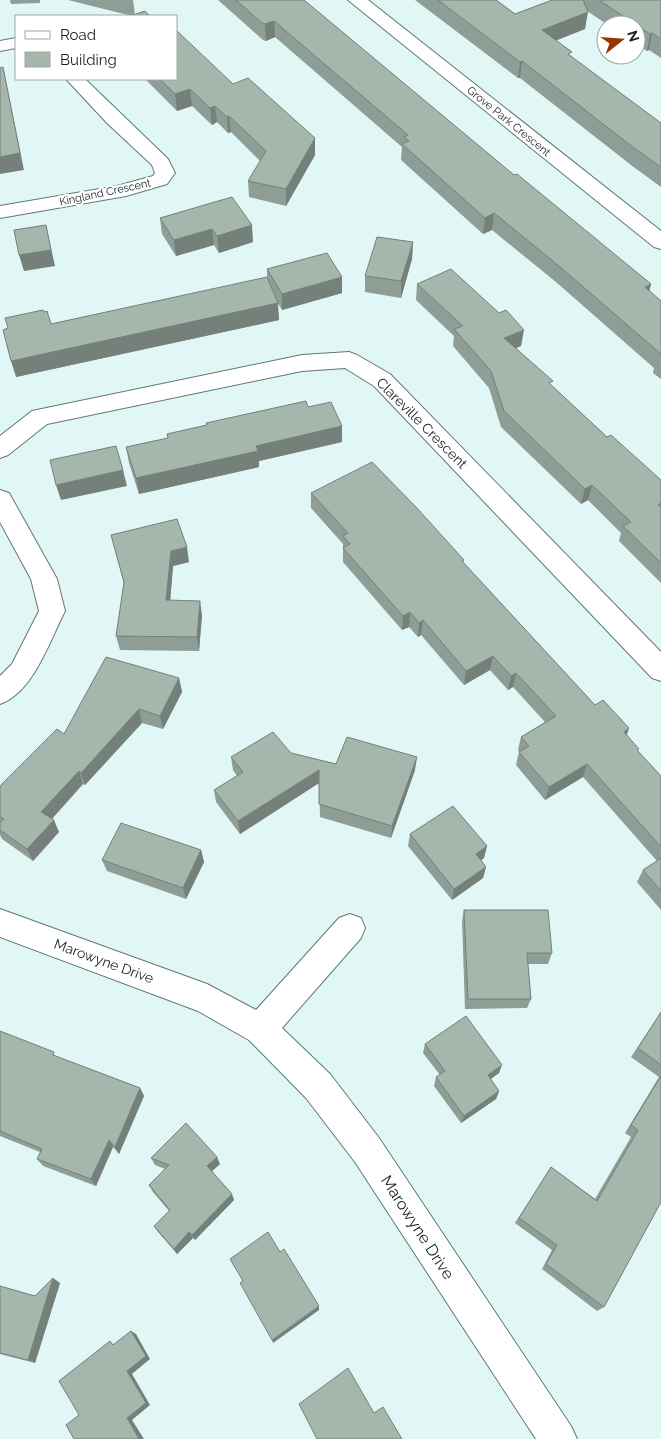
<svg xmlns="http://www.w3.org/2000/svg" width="661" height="1439" font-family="Raleway,sans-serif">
<rect width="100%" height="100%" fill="#e0f7f6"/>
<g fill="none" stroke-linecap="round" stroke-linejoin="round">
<defs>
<path id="minor" d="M348 0H368L661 231V249L654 247Z
M16 38V48L0 51V41Z
M66 79H85L168 159 175 173 167 184 126 196 0 218V206L117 186 153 176 155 173 152 165 107 123Z
M349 352 357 355 390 374 661 652V681L652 678 374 386 345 368 302 371 47 424 8 455 0 458V436L32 411 302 355Z
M0 490 9 493 57 579 65 611C50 640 33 693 0 704V676L12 664 39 611 31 579 0 522Z
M0 909 207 984 256 1010 339 918 350 914 361 918 365 928 361 938 282 1028 330 1074 379 1138 571 1426 577 1439H536L355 1162 306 1098 249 1040 198 1011 0 937Z"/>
</defs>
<use href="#minor" stroke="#627776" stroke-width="2"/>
<use href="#minor" fill="#fff" fill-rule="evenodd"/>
</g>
<path fill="#8e9d95" d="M10 0H40V3L11 4Z
M68 0H133L135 15 132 16Z
M218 0H304L514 175 651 284 649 291 661 301V379L653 373 654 368 556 282 492 230 483 234 401 160 402 147 275 37 266 41 263 40Z
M415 0H496L515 14 552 0H661V58L649 50 647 51 636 44V25H608L587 11 585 29 556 40 571 57 661 123V187L631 165 520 78H518Z
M145 79H176L233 84 315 138V155L286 206 249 197 248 181 260 161 231 132 228 133 217 122 212 125 192 106 177 111Z
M232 197 253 242 219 253 214 245 176 256 162 234 160 218Z
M413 242 412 259 401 298 365 292V276Z
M267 269 342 293 282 310 277 302 279 320 16 377 44 312 51 324 267 278Z
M417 284 521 346 516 348 552 386 607 437 661 480V583L619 541 621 533 588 500 581 504 501 427 489 388 453 346 454 336 416 300Z
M308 407 342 426V442L259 461V467L139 494 129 463 126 447 168 438 167 434 207 425 206 423Z
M311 493 464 560 463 562 595 705 629 728 627 735 638 752 661 776V910L637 882 643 870 657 861 583 777 545 800 516 765 519 752 518 750 521 737 545 722 513 687 508 690 490 670 464 685 421 635 418 637 409 627 402 630 343 562V544L311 508Z
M111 535 189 562 173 566 170 601 202 615 199 651 120 650 116 636 124 584Z
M179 678 182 692 163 729 142 723 85 785 83 784 52 819 59 832 33 861 2 839 0 835V786Z
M291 753 336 764 415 770 391 838 320 817 319 783 240 834 216 802 214 790 237 776 233 770 231 757Z
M410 834 487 846 484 858 481 860 486 867 483 878 452 900 408 846Z
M201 850 204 862 186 899 107 871 102 860Z
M464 910 552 953 548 964H528L531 999 527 1008 465 1009 462 921Z
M661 1012V1202L604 1307 597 1311 542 1269 552 1250 515 1223 551 1167 595 1199 631 1137 625 1133 659 1077 631 1057Z
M0 1031 57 1057 140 1088 144 1096 119 1154 113 1147 96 1186 43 1166 37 1159 40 1152 0 1136Z
M425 1044 499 1073 491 1079 499 1091 496 1099 461 1123 434 1086 436 1077 440 1075 423 1053Z
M151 1158 220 1164 212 1171 234 1200 195 1240 193 1238 177 1254 158 1232 154 1226 169 1211 153 1192 149 1185 165 1169 155 1165Z
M60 1283 35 1363 0 1354V1286L35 1296Z"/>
<path fill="#748079" d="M588 12 585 29 540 47 542 30Z
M274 21 275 37 266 41 265 24Z
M652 33 649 50 647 51 650 34Z
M522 61 520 78H518L520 62Z
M3 67 24 170 0 174V157Z
M190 89 192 106 177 111 175 94Z
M215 106 217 122 212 125 210 108Z
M229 116 231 132 228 133 227 117Z
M315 138V155L286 206V189Z
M494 213 492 230 483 234 485 218Z
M46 225 55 266 24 271 19 255Z
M252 225 253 242 219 253 217 236Z
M212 229 214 245 176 256 174 240Z
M413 242 412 259 401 298V281Z
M342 277V293L282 310V294Z
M651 284 647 301 645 287Z
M278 303 279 320 16 377 11 361Z
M524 330 521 346 502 354 504 338Z
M342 426V442L259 461V467L139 494 136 478 256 446Z
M123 470 127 486 61 500 56 485Z
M592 485 588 500 581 504 585 489Z
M187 547 189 562 173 566 169 615 166 600 171 551Z
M200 601 202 615 199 651 197 637Z
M410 612 409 627 402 630 403 616Z
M423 620 421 635 418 637 419 623Z
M493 656 490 670 464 685 466 671Z
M516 673 513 687 508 690 511 676Z
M179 678 182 692 163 729 160 716Z
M139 709 142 723 85 785 81 773Z
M629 728 624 741V732Z
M417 757 415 770 391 838 392 826Z
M587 764 583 777 545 800 549 787Z
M319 770V783L240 834 238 821Z
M79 771 83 784 47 824 41 812Z
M54 820 59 832 33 861 27 849Z
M487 846 484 858 473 866 476 854Z
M201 850 204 862 186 899 183 888Z
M486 867 483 878 452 900 454 889Z
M502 1065 499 1073 484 1083 488 1075Z
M140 1088 144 1096 119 1154 115 1147Z
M499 1091 496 1099 461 1123 464 1116Z
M109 1140 113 1147 96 1186 91 1179Z
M217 1157 220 1164 210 1173 207 1166Z
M232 1194 234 1200 195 1240 192 1235Z
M189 1232 193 1238 177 1254 174 1249Z
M53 1278 60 1283 35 1363 28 1360Z
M319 1306V1310L273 1343 272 1340Z
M131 1331 136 1334 150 1359 132 1374 150 1405 132 1420 144 1439H139L127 1418V1371Z"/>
<path fill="#a5b7ad" stroke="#748079" d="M236 0H304L514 175 517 174 651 284 645 287 661 301V354L559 266 494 213 485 218 402 144 409 141 404 137 408 135 274 21 265 24 262 23Z
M438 0H496L515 14 552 0H583L588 12 542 30 572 52 568 54 661 123V167L634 148 522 61 520 62Z
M599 0H661V39L652 33 650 34Z
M145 11 150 16H130Z
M176 30 233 84 248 78 315 138 286 189 248 181 266 151 229 116 227 117 215 106 210 108 190 89 175 94 160 79H176Z
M3 67 20 153 0 157V68Z
M232 197 252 225 217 236 212 229 174 240 160 218Z
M46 225 51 250 19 255 14 230Z
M377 237 413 242 401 281 365 276Z
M327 253 342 277 282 294 267 269Z
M451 269 499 313 506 310 524 330 504 338 553 381 549 383 607 437 611 435 661 480V503L658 505 661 507V563L623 526 631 522 592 485 585 489 504 411 491 371 454 329 463 326 417 284Z
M267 277 278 303 11 361 3 330 8 328 5 318 43 310 44 312 47 311 51 324Z
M306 401 308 407 331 402 342 426 256 446 258 451 136 478 126 447 168 438 167 434 207 425 206 423Z
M116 446 123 470 56 485 50 460Z
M372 462 416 507 464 560 462 561 595 705 603 700 629 728 624 732 639 749 637 750 661 776V847L587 764 549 787 519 752 529 746 521 737 556 716 516 673 511 676 493 656 466 671 423 620 419 623 410 612 403 616 343 548 350 544 343 536 348 533 311 493Z
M177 519 187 547 171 551 166 600 200 601 197 637 116 636 124 582 111 535Z
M106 657 179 678 160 716 139 709 81 773 79 771 41 812 54 820 27 849 0 830V823L4 819 0 817V786L57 729 64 734Z
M273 732 291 753 336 764 347 737 417 757 392 826 319 804V770L238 821 214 790 243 772 231 757Z
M453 806 487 846 476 854 486 867 454 889 410 834Z
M121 823 201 850 183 888 102 860Z
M661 858V891L643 870Z
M464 910H548L552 953H527L531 999H468Z
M661 1012V1065L638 1048Z
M466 1016 502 1065 488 1075 499 1091 464 1116 436 1077 445 1071 425 1044Z
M0 1031 54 1052 53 1055 140 1088 115 1147 109 1140 91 1179 37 1159 42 1149 0 1131Z
M661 1076V1202L604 1307 546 1264 557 1245 519 1218 551 1167 597 1201 638 1130 631 1125Z
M186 1123 217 1157 207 1166 232 1194 192 1235 189 1232 174 1249 154 1226 170 1210 149 1185 169 1165 151 1158Z
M268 1232 280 1252 284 1249 319 1306 272 1340 240 1283 243 1281 230 1259Z
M53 1278 28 1360 0 1353V1286L35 1296Z
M131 1331 146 1356 127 1371 146 1403 127 1418 139 1439H74L66 1425 79 1415 59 1381 110 1341 113 1345Z
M348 1368 374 1413 383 1407 402 1439H317L299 1404Z"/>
<g text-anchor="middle" stroke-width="4.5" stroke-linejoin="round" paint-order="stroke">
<g font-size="11" fill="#1a2222" stroke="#fff">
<text transform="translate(509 121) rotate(39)" y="4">Grove Park Crescent</text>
<text transform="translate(105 192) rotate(-12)" y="4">Kingland Crescent</text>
</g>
<g font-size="14" fill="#1a2222" stroke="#fff">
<text transform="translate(422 423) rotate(45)" y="5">Clareville Crescent</text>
<text transform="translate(104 961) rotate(20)" y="5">Marowyne Drive</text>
</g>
<g font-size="16" fill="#1a2222" stroke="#fff">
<text transform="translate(418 1227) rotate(57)" y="6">Marowyne Drive</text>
</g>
</g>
<rect x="15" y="15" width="162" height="65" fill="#ffffff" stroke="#a3a7a7"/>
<rect x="25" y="31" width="25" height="8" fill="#ffffff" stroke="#a3a7a7"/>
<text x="60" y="40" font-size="15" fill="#1a2222">Road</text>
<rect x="25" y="52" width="25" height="15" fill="#a5b7ad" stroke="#a3a7a7"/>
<text x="60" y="65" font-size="15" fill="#1a2222">Building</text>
<g transform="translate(621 40) rotate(73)"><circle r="24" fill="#ffffff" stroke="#a3a7a7"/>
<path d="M0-4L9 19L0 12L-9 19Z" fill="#9a3500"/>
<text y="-8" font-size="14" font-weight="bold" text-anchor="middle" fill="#1a2222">N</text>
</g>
</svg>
